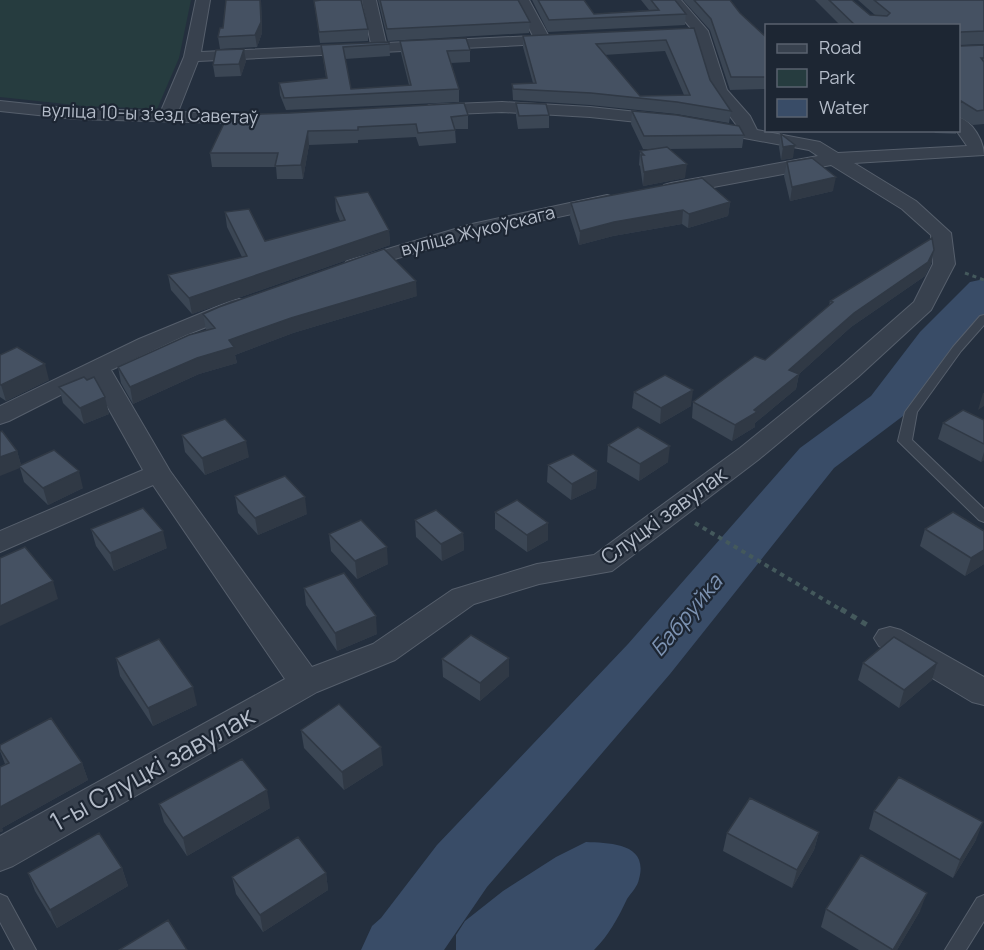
<svg xmlns="http://www.w3.org/2000/svg" width="984" height="950" font-family="Manrope,sans-serif">
<rect width="100%" height="100%" fill="#242f3e"/>
<path fill="#263c3f" d="M0 0H191L179 58 157 109 84 106 0 97Z"/>
<path fill="#394c67" d="M586 842C610 843 649 843 639 879 638 886 631 893 627 899 618 918 609 935 594 950H456V935L465 921 503 891 556 857Z"/>
<g fill="none" stroke-linecap="round" stroke-linejoin="round">
<path fill="#394c67" fill-rule="evenodd" d="M984 279V314L950 350 903 416 834 468 670 674 487 887 444 950H361L372 926 381 918 437 845 628 644 800 448 871 396 920 332 970 282Z"/>
<defs>
<path id="lane" d="M984 315V325L961 351 917 412 912 440 984 509V522L979 520 898 441 905 412 953 347 980 316Z
M0 894 7 897 36 950H15L0 922Z
M984 895V921L966 950H945L977 898Z"/>
<path id="street" d="M196 0H210L201 52 371 44 362 0H376L386 43 533 36 515 0H529L548 35H559L566 39 559 43 543 44 198 61 178 112 268 115 271 119 268 123 262 124 76 119 0 111V101L76 109 161 111 184 57Z
M667 0H681L708 31 727 90 750 116 757 130 820 142 838 153 967 146 956 130H958V117C973 121 984 142 984 155L854 163 916 201 951 233 955 264 931 310 858 377 758 460 612 571 539 584 474 604 395 660 317 692 13 866 0 871V836L285 679 153 485 0 552V531L143 470 92 379 9 421 0 424V406L139 339 231 301 239 299 247 301 250 306 247 311 186 335 111 370 170 471 312 667 373 644 452 590 537 564 594 555 740 448 840 367 914 302 933 264 931 235 902 209 831 165 671 195 664 193 661 189 664 185 671 183 818 156 809 150 701 130 698 126 701 122 707 121 738 127 711 91 694 32Z
M502 102 590 107 666 115 672 116 675 120 672 124 666 125 590 117 502 112 429 115 421 110 429 105Z
M607 195 614 197 617 201 614 205 483 233 354 271 347 269 343 265 347 261 472 224Z
M890 627 901 630 984 677V705L972 702 879 646 874 638 879 630Z"/>
</defs>
<use href="#lane" stroke="#565f6c" stroke-width="2"/>
<use href="#street" stroke="#565f6c" stroke-width="2"/>
<path stroke="#44595c" stroke-width="3" stroke-dasharray="4 4" stroke-linecap="butt" d="M965 273 984 280"/>
<path stroke="#44595c" stroke-width="4" stroke-dasharray="4.5 4.5" stroke-linecap="butt" d="M695 523 843 611"/>
<path stroke="#44595c" stroke-width="5" stroke-dasharray="6 6" stroke-linecap="butt" d="M841 609 867 625"/>
<use href="#lane" fill="#38414e" fill-rule="evenodd"/>
<use href="#street" fill="#38414e" fill-rule="evenodd"/>
</g>
<path fill="#3b4654" fill-rule="evenodd" d="M226 0H261L262 33 257 47 220 49 218 37 223 28Z
M378 0H518L530 22 529 33 388 41Z
M532 0H584L594 14 649 10 641 0H675L686 14 685 25 548 32Z
M683 0H730L740 13 766 37V93V89L730 90 710 30Z
M815 0H852L870 15H875L858 0H984V44L960 45 961 46 984 45V124L973 125 958 116V26H841Z
M314 1 368 29V41L320 43Z
M694 28 710 80 731 111 729 123 676 114 590 105 513 100 512 84 533 83 523 47V36ZM665 51 684 95 640 96 604 55Z
M400 41 470 50V62L451 63 459 89V102L286 110 280 95 279 83 326 78 321 45 389 42 390 56 345 59 351 89 409 85 401 53Z
M244 49 246 61 241 76 215 77 213 65Z
M516 103 549 115V128L518 129 516 116Z
M632 111 744 135 742 148 669 149 685 178 643 186 640 166 639 165 640 151 656 149H643L631 124Z
M228 115H468V129H455L456 143 419 146 416 137 358 140V143L309 145 303 179H277L276 167H212L210 153Z
M933 130H957L956 134 935 133Z
M781 134 793 158 781 160 779 147Z
M787 162 833 191 790 201 784 176Z
M335 197 389 230 390 245 192 314 171 290 168 275 242 257 227 227 225 212 265 241 340 221 336 211Z
M730 202 728 216 688 228 682 224 613 236 579 245 570 217 571 203Z
M934 250 931 264 925 276 851 327 799 374 796 389 755 423V427L732 441 692 418 693 402 765 360 829 306 830 301Z
M417 296 293 333 235 355 237 363 199 374 133 404 121 383 118 367 206 330 203 314Z
M0 355 49 380 6 401 0 397Z
M59 387 105 397 109 414 84 424 63 403Z
M634 392 691 406 660 424 632 408Z
M984 420V460L981 462 938 439 943 423Z
M2 431 17 451 21 465 83 488 48 505 24 482 20 468Z
M182 435 249 457 205 475 185 452Z
M608 445 668 462 639 481 607 462Z
M548 465 597 471 596 488 571 500 547 482Z
M235 496 307 514 258 535 238 513Z
M495 512 548 540 527 552 495 529Z
M415 520 463 533 464 550 442 561 416 537Z
M91 529 167 548 114 571 96 546Z
M925 529 984 531V564L965 576 920 546Z
M329 534 388 564 357 579 331 551Z
M304 588 377 634 337 651 306 605Z
M116 658 197 705 153 726 120 676Z
M509 658V676L480 701 443 677 442 659Z
M863 663 932 680 899 708 858 680Z
M301 730 383 765 344 790 304 748Z
M0 745 82 763 88 780 2 828 3 831 0 832V767L5 764 0 751Z
M159 804 270 808 187 856 164 822Z
M874 811 976 840 953 878 869 829Z
M819 832 814 850 792 888 723 851 727 833Z
M122 868 128 886 57 928 35 891 28 873Z
M326 873 328 890 263 932 236 894 232 877Z
M826 909 920 911 897 950H859L821 927Z"/>
<path fill="#303945" d="M260 0H261L262 33 257 47 255 35Z
M244 49 246 61 241 76 239 64Z
M308 131 309 145 303 179 301 165Z
M795 145 793 158 781 160 783 147Z
M687 164 685 178 643 186 644 172Z
M836 177 833 191 790 201 792 187Z
M730 202 728 216 688 228 689 214Z
M683 210 682 224 613 236 579 245 580 231 614 222Z
M389 230 390 245 192 314 189 298Z
M934 250 931 264 925 276 851 327 799 374 796 389 755 423V427L732 441 735 425 754 410 789 370 854 313Z
M416 281 417 296 293 333 235 355 237 363 199 374 133 404 130 387 229 340 291 318Z
M45 364 49 380 6 401 1 385Z
M693 390 691 406 660 424 661 408Z
M983 393H984V406L978 410Z
M105 397 109 414 84 424 80 408Z
M246 441 249 457 205 475 202 458Z
M670 446 668 462 639 481 640 464Z
M17 451 22 468 19 466 20 468 0 476V457Z
M984 452V460L981 462Z
M79 471 83 488 48 505 43 488Z
M597 471 596 488 571 500 572 484Z
M305 497 307 514 258 535 255 518Z
M548 523V540L527 552V535Z
M163 531 167 548 114 571 110 553Z
M463 533 464 550 442 561 441 544Z
M387 547 388 564 357 579 355 561Z
M984 550V564L965 576 971 558Z
M53 581 58 599 0 626V606Z
M376 616 377 634 337 651 335 633Z
M509 658V676L480 701V683Z
M937 663 932 680 899 708 904 690Z
M193 687 197 705 153 726 148 708Z
M381 747 383 765 344 790 342 772Z
M82 763 88 780 2 828 3 831 0 832V807Z
M267 790 270 808 187 856 183 838Z
M983 822 976 840 953 878 960 860Z
M819 832 814 850 792 888 797 870Z
M122 868 128 886 57 928 50 910Z
M326 873 328 890 263 932 260 915Z
M927 893 920 911 897 950H893Z"/>
<path fill="#455162" stroke="#303945" stroke-width="1.5" fill-rule="evenodd" d="M226 0H260L261 22 255 35 218 37 220 28H223Z
M321 0H361L368 29 319 32 314 1Z
M380 0H518L530 22 387 29Z
M538 0H584L594 14 659 10 651 0H675L686 14 549 20Z
M694 0H730L740 13 766 37V77H731L711 19Z
M829 0H852L870 15 887 16 890 13 874 0H984V31L961 32 959 34V44L961 46 984 45V58H981L984 62V110L977 111 961 101 958 110V26H856Z
M694 28 710 80 731 111 677 102 591 93 513 89 512 84 536 83 523 36ZM666 40 690 95 640 96 596 44Z
M466 38 470 50 447 51 459 89 284 98 279 83 327 78 321 45 389 42V44L343 47 351 89 411 85 400 41Z
M244 49 239 64 213 65 216 50Z
M464 103 468 115 451 117 455 130 418 133 416 124 358 127V130L308 131 301 165 275 166 278 153H210L228 115 290 113Z
M516 103 546 104 549 115 519 116Z
M632 111 677 115 739 126 744 135 644 136Z
M781 134 795 145 783 147Z
M667 147 687 164 644 172 641 155H644L640 151Z
M812 158 836 177 792 187 787 162Z
M702 178 730 202 689 214 683 210 614 222 580 231 571 203Z
M368 192 389 230 189 298 168 275 247 256 225 212 249 209 265 241 345 220 335 197Z
M932 238 934 250 928 262 854 313 789 370 799 374 754 410 757 412 735 425 693 402 755 356 765 360 833 302 830 301Z
M384 249 416 281 291 318 229 340 234 347 197 358 130 387 118 367 189 335 215 328 203 314 219 307Z
M17 347 45 364 1 385 0 384V355Z
M665 375 693 390 661 408 634 392Z
M84 377 87 380 94 377 105 397 80 408 59 387Z
M963 410 984 420V444L943 423Z
M225 419 246 441 202 458 182 435Z
M638 427 670 446 640 464 608 445Z
M2 431 17 451 0 457V432Z
M54 450 79 471 43 488 19 466Z
M573 454 597 471 572 484 548 465Z
M285 476 305 497 255 518 235 496Z
M517 500 548 523 527 535 495 512Z
M143 508 163 531 110 553 91 529Z
M436 510 463 533 441 544 415 520Z
M953 512 984 531V550L971 558 925 529Z
M361 520 387 547 355 561 329 534Z
M25 547 53 581 0 606V558Z
M344 573 376 616 335 633 304 588Z
M471 635 509 658 480 683 442 659Z
M894 637 937 663 904 690 863 663Z
M159 639 193 687 148 708 116 658Z
M339 704 381 747 342 772 301 730Z
M51 718 82 763 0 807V767L9 763 0 749V745Z
M242 759 267 790 183 838 159 804Z
M899 777 983 822 960 860 874 811Z
M750 798 819 832 797 870 727 833Z
M99 833 122 868 50 910 28 873Z
M298 837 326 873 260 915 232 877Z
M861 855 927 893 893 950 826 909Z
M168 920 187 950H119Z"/>
<g text-anchor="middle" stroke-width="4.5" stroke-linejoin="round" paint-order="stroke">
<g font-size="18" fill="#b4bcc9" stroke="#1d2633">
<text transform="translate(150 114) rotate(2)" y="6">вуліца 10-ы зʼезд Саветаў</text>
<text transform="translate(478 231) rotate(-14)" y="6">вуліца Жукоўскага</text>
</g>
<g font-size="21" fill="#b4bcc9" stroke="#1d2633">
<text transform="translate(664 516) rotate(-36)" y="7">Слуцкі завулак</text>
</g>
<g font-size="22" font-style="italic" fill="#7c92b1" stroke="#1d2633">
<text transform="translate(686 615) rotate(-50)" y="8">Бабруйка</text>
</g>
<g font-size="26" fill="#b4bcc9" stroke="#1d2633">
<text transform="translate(152 769) rotate(-29)" y="9">1-ы Слуцкі завулак</text>
</g>
</g>
<rect x="765" y="24" width="195" height="108" fill="#1d2633" stroke="#59626f" stroke-width="1.5"/>
<rect x="777" y="44" width="30" height="9" fill="#38414e" stroke="#59626f" stroke-width="1.5"/>
<text x="819" y="54" font-size="18" fill="#b4bcc9">Road</text>
<rect x="777" y="69" width="30" height="18" fill="#263c3f" stroke="#59626f" stroke-width="1.5"/>
<text x="819" y="84" font-size="18" fill="#b4bcc9">Park</text>
<rect x="777" y="99" width="30" height="18" fill="#394c67" stroke="#59626f" stroke-width="1.5"/>
<text x="819" y="114" font-size="18" fill="#b4bcc9">Water</text>
</svg>
